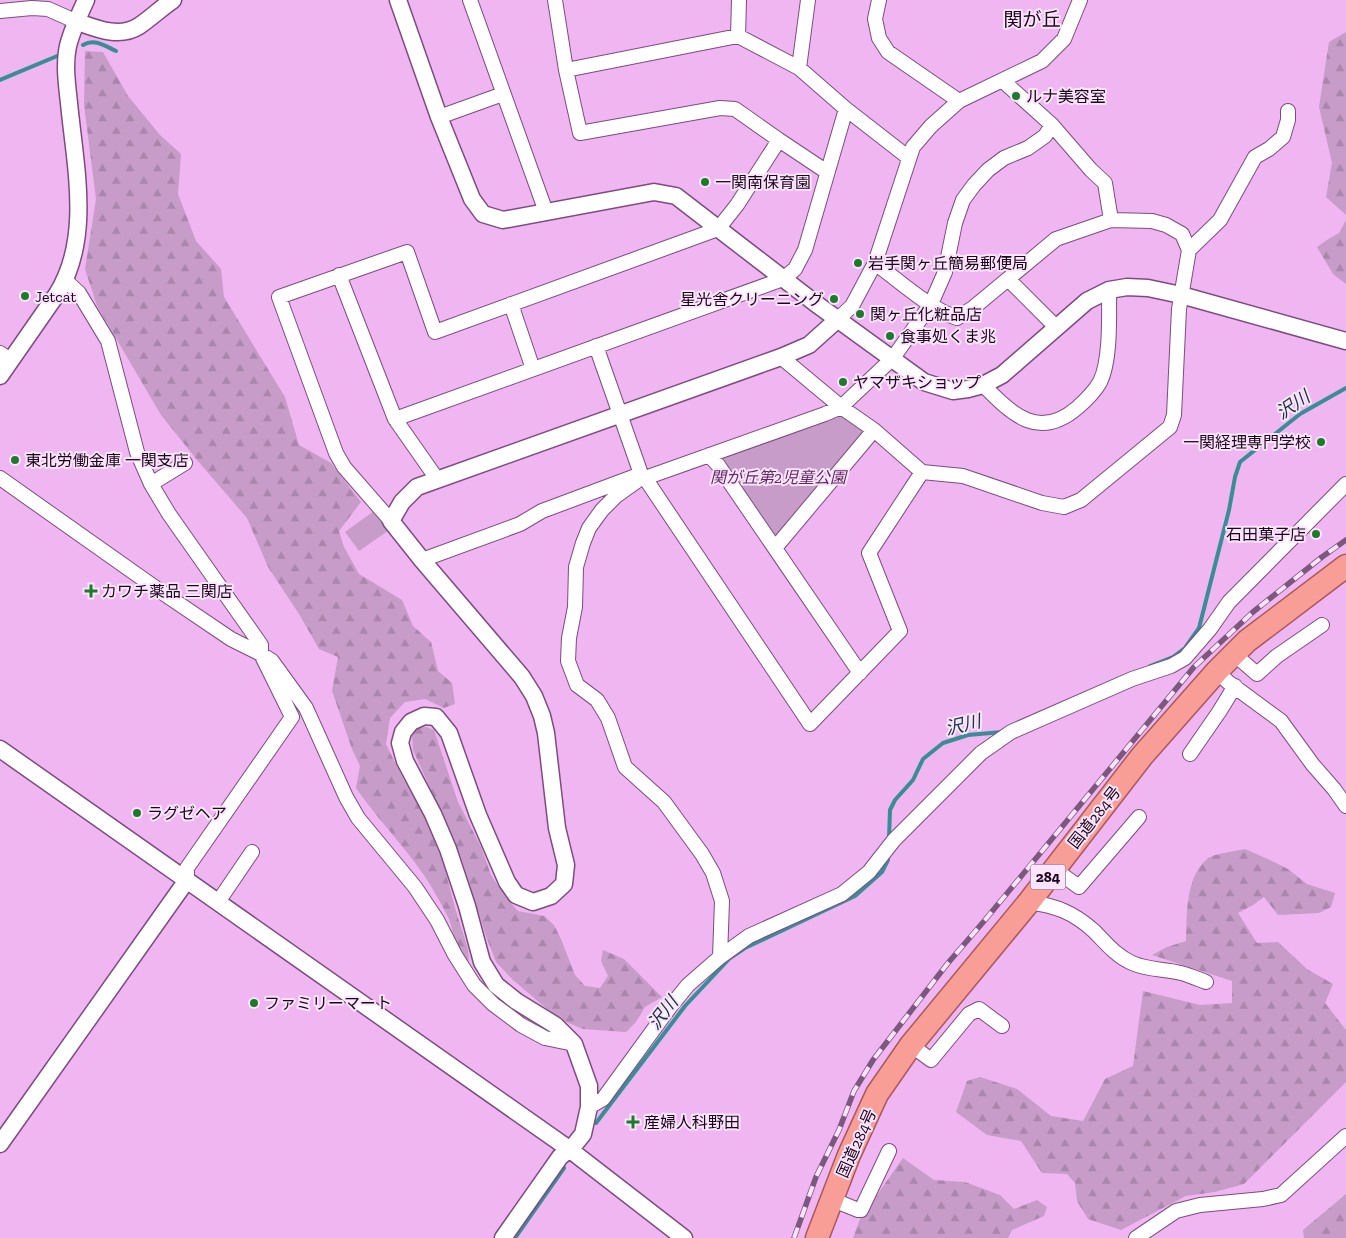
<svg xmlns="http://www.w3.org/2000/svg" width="1346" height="1238" font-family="'Zilla Slab','Noto Sans JP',serif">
<defs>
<pattern id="forest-firs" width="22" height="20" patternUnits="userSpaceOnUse" patternTransform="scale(1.25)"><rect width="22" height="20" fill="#c79cc9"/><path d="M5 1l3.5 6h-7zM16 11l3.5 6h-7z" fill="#aa85ac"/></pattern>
</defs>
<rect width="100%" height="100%" fill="#efb6f1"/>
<path fill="#c79cc9" d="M844 412 863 432 780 539 773 541 720 463 723 454Z
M374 511 388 531 359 551 345 532Z"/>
<path fill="url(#forest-firs)" d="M1346 32V215L1326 197 1332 163 1319 107 1329 42Z
M85 51 103 52 128 96 160 135 181 154 178 194 196 241 221 269 224 297 285 397 299 445 331 463 361 502 339 531 344 547 359 574 402 600 413 626 431 642 438 671 452 683 455 704 444 708 425 699 405 702 390 718 386 744 401 775 425 818 443 862 455 908 468 949 469 963C455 954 454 933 449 919 446 913 443 907 440 902 418 859 383 827 356 788L360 766 352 749 332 691 338 657 319 649 299 614 268 567 247 518 197 460 161 415 97 306 85 269 96 199 84 105Z
M1346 220V284L1333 274 1317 247 1327 240 1339 233Z
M426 727 434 730 458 802 481 847 491 875 507 899 518 911 544 916 554 925 561 939 575 975 585 986 600 988 608 976 601 961 603 950 624 959 662 997 645 1007 636 1022 626 1032 583 1029 559 1019 513 980 496 962 486 936 461 857 413 750 412 735 416 728Z
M1245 849 1270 860 1288 869 1307 884 1335 893 1331 907 1319 913 1278 915 1264 897 1253 905 1238 913 1257 943 1278 942 1307 969 1333 984 1325 1003 1346 1030V1082L1244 1184 1215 1192 1186 1196 1121 1230 1088 1219 1077 1201 1075 1183 1067 1174 1042 1173 1021 1141 987 1135 956 1112 967 1081 980 1077 1017 1089 1051 1116 1083 1121 1105 1079 1133 1066 1143 991 1200 1005 1232 1003V981L1152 955 1167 947 1186 941C1187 915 1185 878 1207 859 1212 854 1236 851 1245 849Z
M903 1158 934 1180 965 1182 1000 1195 1014 1209 1037 1200 1047 1207 1044 1216 1012 1230 1008 1238H853L860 1219Z
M1346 1194V1238H1304L1303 1230Z"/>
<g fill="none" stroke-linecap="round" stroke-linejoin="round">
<path stroke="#388d96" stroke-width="4" d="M83 45C95 38 105 46 116 51
M0 80 62 54
M1150 666 1173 657 1185 648 1199 628 1229 510 1235 477 1240 462 1300 414 1346 388
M889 838 890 810 895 800 913 780 923 759 943 743 968 735 1002 732
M596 1123 685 1006 730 958 745 948 855 896 882 872 888 860V855
M515 1238 564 1168"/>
<defs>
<path id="minor" d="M470 0 546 212
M879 0 875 19 879 38 888 52 959 101
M0 11 32 8 48 9 75 21
M738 36 739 0
M799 68 808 0
M566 70 738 36 799 68 846 109 909 158
M1003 81 1052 125 1091 170 1105 183 1111 220
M439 117 503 94
M779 140 827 172
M1189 250 1220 220 1255 157 1269 149 1283 137 1288 120V111
M339 275 395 419 437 479
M1008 279 1057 328
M65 280 79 293 108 341 137 452 151 484 169 514 261 645V654L292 717 187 868V880
M511 304 533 369
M838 319 852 306 875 263 913 147 931 126 959 101 1042 61 1064 39 1080 0
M596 346 641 474
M0 353 11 361
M781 357 841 407 874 430 922 472
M983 385C1012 414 1038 441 1077 408 1085 401 1095 391 1100 382 1111 360 1109 314 1109 290
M395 419 783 279 795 269 805 250 846 109
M709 455 718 465 860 673
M0 478 160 591 231 639 261 654 272 661 306 708 346 797 358 818 415 887 437 920 455 955 474 985 493 1004 521 1025 545 1038 574 1044
M645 478 810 724 900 631 869 553 922 472 963 476 1042 503 1064 507 1081 500 1170 427 1174 415 1179 309 1189 250 1182 234 1166 225 1152 221 1111 220 1056 239 973 308 957 318C930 309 898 280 875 263
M637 481 616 496 602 510 589 528 583 543 576 567 575 607 569 638 568 661 577 685 597 700 608 718 625 767 664 802 702 854 713 873 722 901 720 957
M151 484 185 463
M391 521 344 467 336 453 279 297 407 252 435 332 718 229 737 205 779 140 735 109 720 108 580 133 566 70 555 0
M775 548 874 430
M422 560 520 524 542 511 641 474 645 478 825 414 841 407 893 358 931 304 945 272 955 223 963 200 974 185 988 170 1004 158 1028 148 1045 136 1052 125
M1234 654 1257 674 1277 656 1322 625
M1217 671 1228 682 1281 721 1313 765 1334 789 1346 806
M1190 754 1219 712 1235 686
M1054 869 1079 887 1139 817
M218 902 252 852
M1029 902C1056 906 1073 912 1094 931 1106 943 1116 956 1132 963 1148 970 1164 969 1181 973 1189 975 1198 979 1206 982
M911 1045 931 1060 969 1014 979 1009 1002 1026
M589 1107 603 1099 670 1007 688 985 720 957 749 936 842 894 869 872 894 840 981 753 1011 732 1132 679 1171 666 1185 658 1210 629 1229 602 1346 484
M831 1199 858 1210H861L889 1151
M1136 1238 1176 1211 1200 1205 1263 1199 1281 1195 1346 1136"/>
<path id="tertiary" d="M398 0 439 117 472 199 483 214 503 220 654 192 676 196 815 303 924 382 953 391 968 389 983 385 1002 375 1087 301 1109 290 1127 287 1148 288 1181 295 1346 341
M75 21C95 28 119 39 139 26 151 18 161 8 173 0
M0 376 57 294C92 238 75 166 69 103 67 85 64 64 68 46 72 30 79 15 86 0
M0 749 569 1149 684 1238
M0 1144 187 880
M503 1238 560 1157 575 1144 583 1134 589 1107V1086L574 1044 555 1025 516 1001 496 985 482 962 467 906 448 849 433 814 405 761 400 743 403 732 411 722 424 716 436 717 449 733 478 815 507 882 516 895 533 902 551 896 564 884 566 865 557 828 546 733 542 716 534 696 522 677 422 560 391 521 402 502 417 487 781 357 809 345 838 319"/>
<path id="trunk" d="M817 1238 849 1155 877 1094 911 1045 1029 902 1142 756 1217 671 1247 641 1346 566"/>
</defs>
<use href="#minor" stroke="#7e4b81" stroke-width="16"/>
<use href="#tertiary" stroke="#7e4b81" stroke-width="19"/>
<use href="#trunk" stroke="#a9595b" stroke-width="25"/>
<use href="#minor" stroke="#fff" stroke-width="14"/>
<use href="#tertiary" stroke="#fff" stroke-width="16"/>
<use href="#trunk" stroke="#f89e97" stroke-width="22"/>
<defs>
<path id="rail" d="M794 1238 816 1177 839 1130 854 1091 873 1060 948 963 985 920 1194 667 1253 612 1322 557 1346 540"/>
</defs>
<use href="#rail" stroke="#7c577e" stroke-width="5.5"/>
<use href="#rail" stroke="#fce4fd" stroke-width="4" stroke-dasharray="11" stroke-linecap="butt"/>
</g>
<g fill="#1c7b2b" stroke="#fce4fd" stroke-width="2">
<circle cx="1016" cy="96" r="5"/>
<circle cx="705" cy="182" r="5"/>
<circle cx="858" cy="263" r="5"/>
<circle cx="25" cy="296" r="5"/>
<circle cx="834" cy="299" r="5"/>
<circle cx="860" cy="314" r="5"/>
<circle cx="890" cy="336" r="5"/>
<circle cx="843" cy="382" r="5"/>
<circle cx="1321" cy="442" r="5"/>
<circle cx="15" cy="460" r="5"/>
<circle cx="1316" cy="534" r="5"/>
<path d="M88.5 583.5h5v5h5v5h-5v5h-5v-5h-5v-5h5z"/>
<circle cx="137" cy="813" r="5"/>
<circle cx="254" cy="1003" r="5"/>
<path d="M630.5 1114.5h5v5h5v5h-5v5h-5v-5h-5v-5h5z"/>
</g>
<g text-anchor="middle" stroke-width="4" stroke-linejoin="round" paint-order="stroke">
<rect fill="#fce4fd" stroke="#5e495f" stroke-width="1" x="1030.5" y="864.5" width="35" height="25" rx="4"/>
<g font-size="15" font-weight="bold" fill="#1a061b">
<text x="1048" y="882">284</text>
</g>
<g font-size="16" fill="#1a061b" stroke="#fce4fd" text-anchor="start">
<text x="1026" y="102">ルナ美容室</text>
<text x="715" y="188">一関南保育園</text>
<text x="868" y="269">岩手関ヶ丘簡易郵便局</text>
<text x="35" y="302">Jetcat</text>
<text x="824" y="305" text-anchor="end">星光舎クリーニング</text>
<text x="870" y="320">関ヶ丘化粧品店</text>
<text x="900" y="342">食事処くま兆</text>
<text x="853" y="388">ヤマザキショップ</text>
<text x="1311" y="448" text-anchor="end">一関経理専門学校</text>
<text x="25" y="466">東北労働金庫 一関支店</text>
<text x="1306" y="540" text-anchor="end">石田菓子店</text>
<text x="101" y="597">カワチ薬品 三関店</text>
<text x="147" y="819">ラグゼヘア</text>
<text x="264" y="1009">ファミリーマート</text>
<text x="644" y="1128">産婦人科野田</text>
</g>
<g font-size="16" font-style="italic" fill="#5f2962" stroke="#fce4fd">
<text x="778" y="483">関が丘第2児童公園</text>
</g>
<g font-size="16" fill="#1a061b" stroke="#fce4fd">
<text transform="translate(1094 817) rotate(-52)" y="6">国道284号</text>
<text transform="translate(856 1143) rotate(-66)" y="6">国道284号</text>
</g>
<g font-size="18" font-style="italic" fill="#0f383c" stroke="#fce4fd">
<text transform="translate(1293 405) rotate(-34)" y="6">沢川</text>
<text transform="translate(963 725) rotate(-13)" y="6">沢川</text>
<text transform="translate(663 1013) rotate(-52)" y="6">沢川</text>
</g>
<g font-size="19" fill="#1a061b" stroke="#fce4fd">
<text x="1032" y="26">関が丘</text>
</g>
</g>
</svg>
